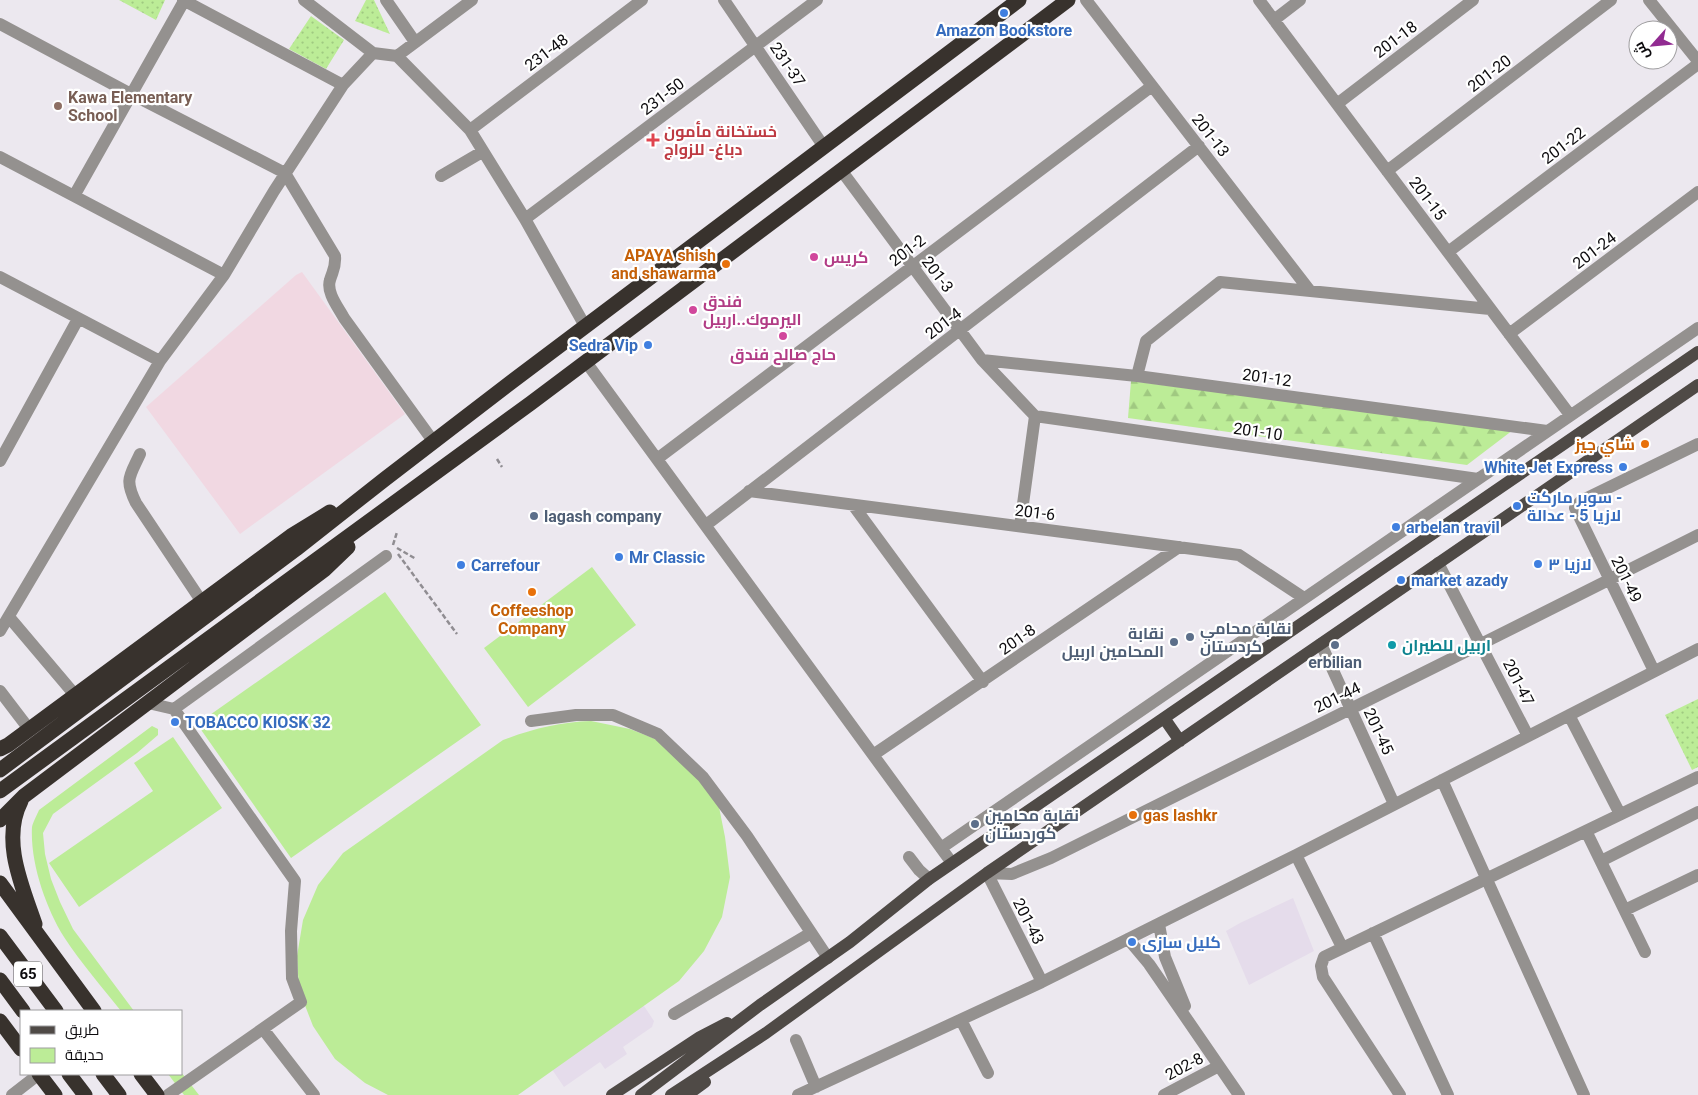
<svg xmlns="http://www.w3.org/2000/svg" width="1698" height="1095" font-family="Roboto,Cairo,sans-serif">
<defs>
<pattern id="grass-dots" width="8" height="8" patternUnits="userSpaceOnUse" patternTransform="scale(1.25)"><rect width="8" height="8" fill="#bcec97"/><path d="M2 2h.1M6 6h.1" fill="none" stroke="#a0c981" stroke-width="1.8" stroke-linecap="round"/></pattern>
<pattern id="forest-firs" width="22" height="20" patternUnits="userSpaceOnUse" patternTransform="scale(1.25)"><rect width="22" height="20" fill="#bcec97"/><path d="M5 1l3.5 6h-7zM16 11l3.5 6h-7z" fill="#a0c981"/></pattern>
</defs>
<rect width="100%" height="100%" fill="#ece8ef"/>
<path fill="#e5dceb" d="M1293 898 1314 951 1249 985 1226 931 1240 923Z
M640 1000 654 1021 652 1027 623 1047 627 1054 605 1069 600 1062 564 1087 547 1062Z"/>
<path fill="#f1d8e2" d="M302 272 405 414 240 534 146 407 296 275Z"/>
<path fill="url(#grass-dots)" d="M119 0H165L156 20Z
M366 0H374L390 34 355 21Z
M311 16 344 40 326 69 289 49Z
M1698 699V767L1692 770 1665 715Z"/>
<path fill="url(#forest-firs)" d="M1131 381 1513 430 1467 465 1128 418Z"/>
<path fill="#bcec97" d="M592 567 636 625 528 707 484 648Z
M385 592 481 725 291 858 197 724Z
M591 721 630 729 658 740 695 771 719 807 725 837 730 877 722 917 704 951 679 981 518 1095H388L365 1083 335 1059 313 1026 299 990 297 956 303 920 318 885 343 853 503 740C532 729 560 722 591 721Z
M152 726 158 729V735L137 753 53 814 43 833 45 854 51 879 60 902 73 929 134 1011H121C102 987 81 963 64 937 46 908 30 863 32 827 33 822 37 815 39 810Z
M173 737 222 808 79 907 49 863 153 791 134 763Z
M181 1072 199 1095H184L168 1074H181Z"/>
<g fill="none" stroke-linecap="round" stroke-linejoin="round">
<path stroke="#908d92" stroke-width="2.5" stroke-dasharray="5 2.5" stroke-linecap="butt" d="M497 459 502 467
M393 545 397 532
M397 548 416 559
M398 554 457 634"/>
<path stroke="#94918f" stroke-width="12" d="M183 0 343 85
M304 0 373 53 397 56 470 130 525 219 585 326
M386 0 415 42
M724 0 824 147
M1086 0 1310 291
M1259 0 1570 415
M1649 0 1698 61
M1274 20 1300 0
M0 24 131 94 285 173 335 256C336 267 333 270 330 280 326 292 338 307 344 318L433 441
M397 56 472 0
M1337 104 1473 0
M470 130 642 0
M0 157 224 275
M841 170 982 360 1035 416
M1387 171 1611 0
M441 176 482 152
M74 196 184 1
M525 219 817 0
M1448 252 1698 64
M0 277 160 361
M1509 334 1698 192
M982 360 1137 376 1547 431
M586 362 952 863
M1137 376 1146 341 1220 282 1490 309
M1035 416 1478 479
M140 454C130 476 124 479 136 503L202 602
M657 459 1152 86
M0 461 78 319
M749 491 1239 555 1304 598
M853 505 983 682
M706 525 1199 146
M1020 526 1035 416
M1438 563 1528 736
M9 617 75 695
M0 631 160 361 224 275 274 191 343 85 373 53
M1321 644 1394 804
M1654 671 1575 508 1581 501 1698 444
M0 691 29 729
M148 703 174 709 386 556
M1569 715 1620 814
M531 721 576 715H613L658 734 703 777 747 836 828 958
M873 755 1179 547
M1442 780 1584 1095
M1586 831 1645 952
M941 848 1698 328
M1296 855 1342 947
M909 857 919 870 929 879
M1601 861 1698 812
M1625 910 1698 875
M1159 924 1165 957 1185 1006
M1373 933 1448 1095
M1128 939 1149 964 1239 1095
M1042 982 987 873 1012 874 1051 858C1267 750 1483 644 1698 535
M674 1014 811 933
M961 1020 988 1073
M263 1029 314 1095
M796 1040 816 1087
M12 1095 39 1074
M168 1095 301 1002 292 978 291 931 295 881 174 709
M798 1095 1042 982 1296 855 1698 649
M1164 1095 1219 1066
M1400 1095 1323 977 1321 966 1324 957 1698 777"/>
<path stroke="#4f4a46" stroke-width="12" d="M1164 718 1180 741
M612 1095 700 1037 727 1023
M641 1095 760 1005 850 942 929 879 1698 352
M671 1095 766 1033 987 873 1698 385
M687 1095 705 1082"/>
<path stroke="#38322d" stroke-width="15" d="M0 749 8 745 291 536 330 512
M0 770 296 549 385 479 514 380 1019 0
M0 791 531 403 1068 0
M21 801C1 840 22 886 35 924
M0 820 24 796 324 570 348 547
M0 883 94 1011
M0 936 56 1011
M0 980 23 1011
M0 1021 21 1049
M39 1074 55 1095
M69 1074 85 1095
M103 1074 119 1095
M141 1074 157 1095"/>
</g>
<g fill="#3f7fe0" stroke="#fff" stroke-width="2">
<circle cx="1004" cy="13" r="5"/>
<circle cx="648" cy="345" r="5"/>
<circle cx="1623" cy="467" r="5"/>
<circle cx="1517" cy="506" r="5"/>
<circle cx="1396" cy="527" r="5"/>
<circle cx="619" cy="557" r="5"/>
<circle cx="1538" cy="564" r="5"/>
<circle cx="461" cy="565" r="5"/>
<circle cx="1401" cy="580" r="5"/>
<circle cx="175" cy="722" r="5"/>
<circle cx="1132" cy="942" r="5"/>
</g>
<circle fill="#8d6e63" stroke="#fff" stroke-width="2" cx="58" cy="106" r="5"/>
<path fill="#e0444e" stroke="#fff" stroke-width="2" d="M650.5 132.5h5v5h5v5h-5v5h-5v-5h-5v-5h5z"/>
<g fill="#d1479c" stroke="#fff" stroke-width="2">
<circle cx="814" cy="257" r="5"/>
<circle cx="693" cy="310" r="5"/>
<circle cx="783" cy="336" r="5"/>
</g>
<g fill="#e8710a" stroke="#fff" stroke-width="2">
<circle cx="726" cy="264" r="5"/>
<circle cx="1645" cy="444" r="5"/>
<circle cx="532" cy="592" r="5"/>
<circle cx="1133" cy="815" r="5"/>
</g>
<g fill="#5c6f8a" stroke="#fff" stroke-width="2">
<circle cx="534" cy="516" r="5"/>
<circle cx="1190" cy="637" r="5"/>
<circle cx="1174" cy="642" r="5"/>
<circle cx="1335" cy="645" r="5"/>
<circle cx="975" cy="824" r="5"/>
</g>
<circle fill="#0f9aa8" stroke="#fff" stroke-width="2" cx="1392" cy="645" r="5"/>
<g text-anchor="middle" stroke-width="4.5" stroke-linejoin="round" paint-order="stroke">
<rect fill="#fff" stroke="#565456" stroke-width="1" x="14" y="961.5" width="28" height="25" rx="4"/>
<g font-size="15" font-weight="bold" fill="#0d0b0e">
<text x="28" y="979">65</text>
</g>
<g font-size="16" font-weight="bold" fill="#366cbe" stroke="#fff" text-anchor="start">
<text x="1004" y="36" text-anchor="middle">Amazon Bookstore</text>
<text x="638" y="351" text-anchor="end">Sedra Vip</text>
<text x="1613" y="473" text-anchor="end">White Jet Express</text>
<text x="1527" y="503">سوبر ماركت -<tspan x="1527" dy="18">لازيا 5 - عدالة</tspan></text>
<text x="1406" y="533">arbelan travil</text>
<text x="629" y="563">Mr Classic</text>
<text x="1548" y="570">لازیا ٣</text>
<text x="471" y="571">Carrefour</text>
<text x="1411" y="586">market azady</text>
<text x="185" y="728">TOBACCO KIOSK 32</text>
<text x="1142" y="948">کلیل سازی</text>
</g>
<g font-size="16" fill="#0d0b0e" stroke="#fff">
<text transform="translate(1395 39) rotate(-37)" y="6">201-18</text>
<text transform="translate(546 52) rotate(-37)" y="6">231-48</text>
<text transform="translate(788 64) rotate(56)" y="6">231-37</text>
<text transform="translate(1489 73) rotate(-37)" y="6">201-20</text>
<text transform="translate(662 96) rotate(-37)" y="6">231-50</text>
<text transform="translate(1211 135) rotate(52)" y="6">201-13</text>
<text transform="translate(1563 145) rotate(-37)" y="6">201-22</text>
<text transform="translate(1428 198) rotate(53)" y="6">201-15</text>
<text transform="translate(907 250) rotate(-37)" y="6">201-2</text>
<text transform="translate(1594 250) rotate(-37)" y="6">201-24</text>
<text transform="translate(938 274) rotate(53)" y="6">201-3</text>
<text transform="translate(943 323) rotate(-37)" y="6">201-4</text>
<text transform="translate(1267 377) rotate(8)" y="6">201-12</text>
<text transform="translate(1258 431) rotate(8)" y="6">201-10</text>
<text transform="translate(1035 512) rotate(7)" y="6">201-6</text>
<text transform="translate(1627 579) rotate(64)" y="6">201-49</text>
<text transform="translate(1017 639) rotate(-35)" y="6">201-8</text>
<text transform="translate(1519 682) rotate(63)" y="6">201-47</text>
<text transform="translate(1337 697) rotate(-26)" y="6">201-44</text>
<text transform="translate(1379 731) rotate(65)" y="6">201-45</text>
<text transform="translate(1029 921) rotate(63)" y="6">201-43</text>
<text transform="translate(1184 1066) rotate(-28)" y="6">202-8</text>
</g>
<g font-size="16" font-weight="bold" fill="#785e54" stroke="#fff" text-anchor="start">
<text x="68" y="103">Kawa Elementary<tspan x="68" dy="18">School</tspan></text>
</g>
<g font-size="16" font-weight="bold" fill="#be3a42" stroke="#fff" text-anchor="start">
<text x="664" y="137">خستخانة مأمون<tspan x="664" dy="18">دباغ- للزواج</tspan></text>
</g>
<g font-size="16" font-weight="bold" fill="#c56008" stroke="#fff" text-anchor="end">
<text x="716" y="261">APAYA shish<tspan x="716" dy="18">and shawarma</tspan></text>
<text x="1635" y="450">شاي جيز</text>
<text x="532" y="616" text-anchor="middle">Coffeeshop<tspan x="532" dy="18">Company</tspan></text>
<text x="1143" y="821" text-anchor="start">gas lashkr</text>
</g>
<g font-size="16" font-weight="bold" fill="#b23c85" stroke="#fff" text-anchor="start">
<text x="824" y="263">كريس</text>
<text x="703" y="307">فندق<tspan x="703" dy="18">اليرموك..اربيل</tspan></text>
<text x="783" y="360" text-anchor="middle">حاج صالح فندق</text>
</g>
<g font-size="16" font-weight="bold" fill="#4e5e75" stroke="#fff" text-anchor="start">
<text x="544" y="522">lagash company</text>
<text x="1200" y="634">نقابة محامي<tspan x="1200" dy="18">كردستان</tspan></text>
<text x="1164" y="639" text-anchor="end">نقابة<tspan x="1164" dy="18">المحامين اربيل</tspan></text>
<text x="1335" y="668" text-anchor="middle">erbilian</text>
<text x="985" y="821">نقابة محامين<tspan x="985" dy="18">كوردستان</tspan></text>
</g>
<g font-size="16" font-weight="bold" fill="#0d838f" stroke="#fff" text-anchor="start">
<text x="1402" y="651">اربيل للطيران</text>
</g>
</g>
<rect x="20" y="1010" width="162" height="65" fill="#ffffff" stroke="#9e9d9f"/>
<rect x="30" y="1026" width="25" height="8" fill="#4f4a46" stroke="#9e9d9f"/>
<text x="65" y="1035" font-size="15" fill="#0d0b0e">طريق</text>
<rect x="30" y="1048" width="25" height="15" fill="#bcec97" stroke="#9e9d9f"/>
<text x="65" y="1060" font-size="15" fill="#0d0b0e">حديقة</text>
<g transform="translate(1653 45) rotate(243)"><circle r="24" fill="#ffffff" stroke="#9e9d9f"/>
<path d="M0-4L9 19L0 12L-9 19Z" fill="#912b91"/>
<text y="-8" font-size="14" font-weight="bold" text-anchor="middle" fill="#0d0b0e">ش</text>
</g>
</svg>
